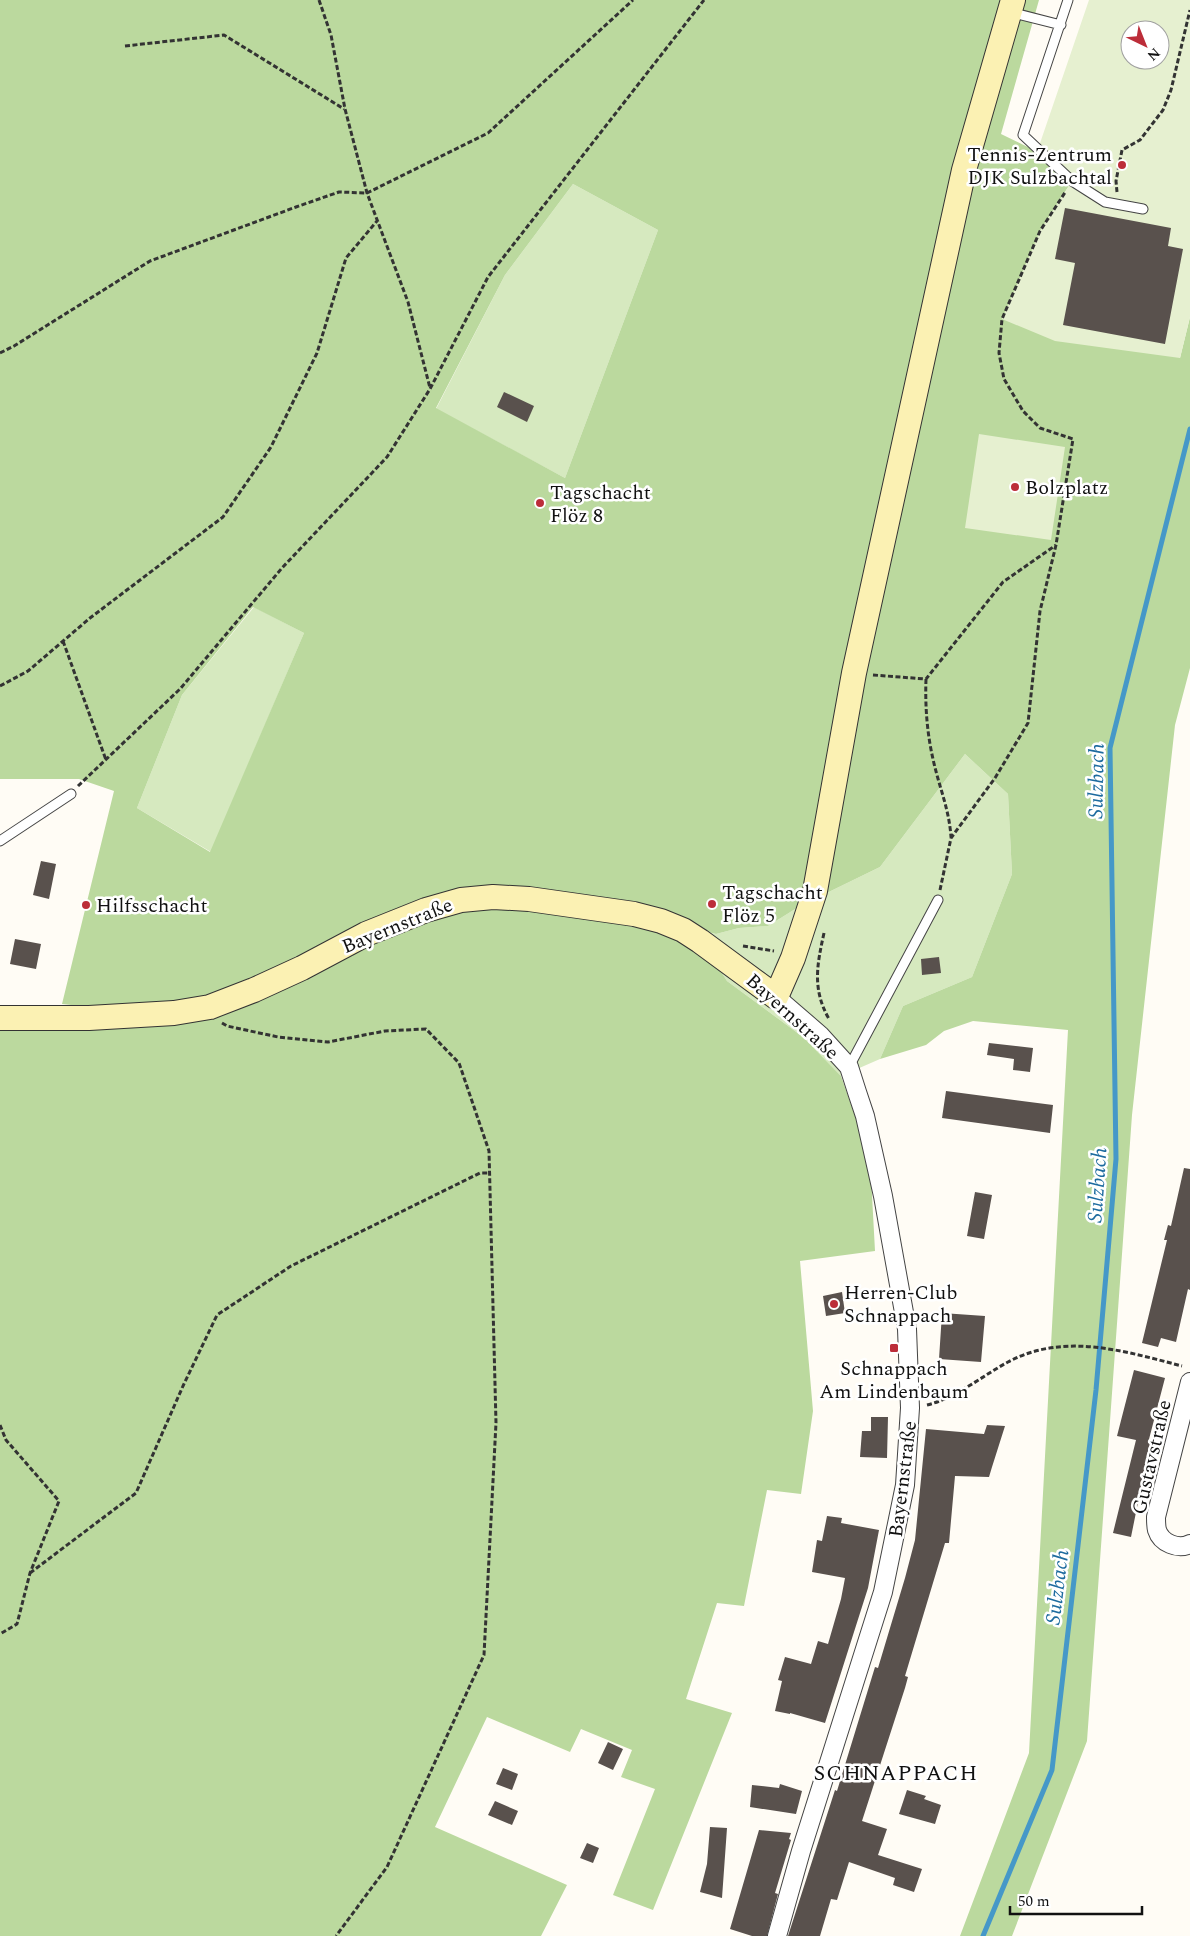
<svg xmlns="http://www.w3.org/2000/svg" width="1190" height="1936" font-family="Spectral,serif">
<rect width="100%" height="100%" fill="#fffcf5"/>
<path fill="#d6e9bf" d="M573 184 658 230 565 478 436 409 505 275Z
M254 607 304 633 211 852 137 808 182 695Z
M965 754 1008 794 1012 874 972 977 903 1006 880 1059 841 1076 803 1037 727 981 716 964 706 932 716 934 739 928 768 926 800 906 880 867Z"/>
<path fill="#bbd99e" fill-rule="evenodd" d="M0 0H1039L1001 134 1036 151 1072 181 1040 231 1180 358 1190 317V668L1175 725 1132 1115 1087 1741 1012 1936H960L1029 1753 1068 1030 973 1021 944 1031 926 1045 880 1059 903 1006 972 977 1012 874 1008 794 965 754 880 867 800 906 768 926 739 928 716 934 530 888 298 959 250 981 207 996 173 1002 89 1007 62 1004 114 791 79 779H0ZM573 184 658 230 565 478 436 408 505 275ZM253 607 304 633 210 852 137 808 182 695Z
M493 906 632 923 678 938 716 964 727 981 803 1037 841 1076 870 1158 875 1251 800 1261 813 1411 801 1494 767 1490 744 1606 717 1603 686 1699 732 1713 653 1910 613 1895 655 1789 621 1777 632 1750 581 1729 570 1752 487 1717 435 1827 567 1885 541 1936H0V1028L175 1022 370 942 463 909Z"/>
<path fill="#e6f0d0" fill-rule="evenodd" d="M1089 0H1190V317L1180 358 1055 341 1002 319 1040 231 1072 181 1038 149ZM1130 30H1160V60H1130Z
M979 434 1065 447 1051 540 965 528Z"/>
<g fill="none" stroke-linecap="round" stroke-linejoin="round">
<path stroke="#4598c8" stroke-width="5" d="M983 1936 1052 1770 1096 1390 1116 1159 1110 748 1190 429"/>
</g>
<path fill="#59514d" d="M1065 208 1171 228 1168 246 1183 249 1165 344 1063 325 1075 263 1055 259Z
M504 392 534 406 527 422 497 407Z
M41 861 56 864 49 899 33 895Z
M15 939 41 944 36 969 10 964Z
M939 957 941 973 922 975 921 959Z
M989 1043 1033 1048 1030 1072 1013 1070 1014 1059 987 1055Z
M946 1091 1053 1105 1050 1133 942 1118Z
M1184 1168 1190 1169V1290L1188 1289 1176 1342 1161 1338 1158 1347 1142 1343 1167 1240H1164L1168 1225 1171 1226Z
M975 1192 992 1195 984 1239 967 1236Z
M842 1292 845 1313 826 1316 823 1296Z
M942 1313 985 1316 981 1362 939 1359Z
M1134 1370 1165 1378 1148 1443H1150L1131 1537 1113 1533 1136 1440 1117 1436Z
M871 1417H888L887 1458 860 1457 862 1431H871Z
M987 1425 1005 1426 992 1467 989 1477 955 1476 949 1543H945L905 1676 908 1677 905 1688 862 1821 887 1829 878 1855 922 1869 914 1892 893 1885 895 1878 849 1862 837 1900 831 1899 820 1936H788L835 1790 837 1791 875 1667 878 1668 905 1578 915 1540 926 1429 984 1434Z
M827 1516 842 1518 841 1523 879 1530 868 1588 825 1723 790 1713V1714L775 1711 782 1681 778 1680 785 1657 811 1664 818 1641 828 1644 841 1599 845 1578 812 1572 817 1540 822 1541Z
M608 1742 623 1749 613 1770 598 1763Z
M503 1768 518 1774 512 1790 496 1784Z
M780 1784 802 1791 796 1814 750 1807 752 1785 779 1788Z
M907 1790 926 1796 924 1799 941 1805 935 1824 899 1814Z
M495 1801 518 1811 512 1825 488 1815Z
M710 1827 727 1828 722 1898 700 1892 707 1864Z
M759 1830 791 1833 789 1839 791 1840 775 1893 778 1894 767 1936H752L730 1929Z
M587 1843 599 1848 593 1863 580 1858Z"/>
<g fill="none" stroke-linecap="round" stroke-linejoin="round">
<defs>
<path id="lane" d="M1068 0 1023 135 1072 181 1105 202 1143 209
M1010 12 1061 25
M0 841 71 794
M849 1067 938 900"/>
<path id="street" d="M776 997 820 1035 849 1067 857 1092 865 1116 883 1196 907 1329 910 1408 905 1485 883 1592 801 1851 777 1936
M1190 1382 1156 1517C1156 1521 1156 1526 1157 1530 1161 1543 1178 1550 1190 1544"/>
<path id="secondary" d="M0 1018H89L174 1013 210 1007 254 990 302 968 366 934 426 910 461 900 493 897 529 899 634 914 661 921 683 930 700 941 776 997 793 958 815 891 854 673 964 170 1013 0"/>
</defs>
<use href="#lane" stroke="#444" stroke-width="11"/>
<use href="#street" stroke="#444" stroke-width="20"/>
<use href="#secondary" stroke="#333" stroke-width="26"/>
<path stroke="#333" stroke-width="3" stroke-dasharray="5 2.5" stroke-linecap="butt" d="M319 0 331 35 345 109 367 193 408 302 430 388
M125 46 224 35 344 109
M1117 192 1116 181 1122 150 1140 140 1163 110 1171 90 1190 10
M0 353 14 346 150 261 296 207 339 192 367 193 488 133 633 0
M63 641 106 760
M873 675 926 679 1003 582 1056 545
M926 679C925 706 927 733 933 759 939 787 949 808 951 837
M0 686 28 671 90 618 223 517 271 447 317 353 346 258 377 221
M78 786 180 689 282 568 387 457 430 389 488 277 704 0
M940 890 951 838 995 778 1028 723 1040 611 1056 545 1073 439 1040 428 1023 411 1004 379 999 353 1002 319 1040 231 1066 191
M824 933C817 965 812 989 829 1019
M743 946 774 951
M222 1023 227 1026 278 1037 328 1042 385 1031 426 1029 459 1063 489 1151 496 1423 484 1655 387 1867 336 1936
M927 1405C956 1398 982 1376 1008 1362 1064 1332 1124 1351 1182 1366
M0 1425 6 1440 59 1501 30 1573 17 1624 0 1634
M30 1573 136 1493 183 1386 217 1315 291 1266 480 1173H490"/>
<use href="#lane" stroke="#fff" stroke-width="9"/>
<use href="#street" stroke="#fff" stroke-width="18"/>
<use href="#secondary" stroke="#fbf1b3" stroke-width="24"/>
</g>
<g fill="#bc2d39" stroke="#fff" stroke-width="2">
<circle cx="1122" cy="165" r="5"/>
<circle cx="1015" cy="487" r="5"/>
<circle cx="540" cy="503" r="5"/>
<circle cx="712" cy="904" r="5"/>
<circle cx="86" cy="905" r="5"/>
<circle cx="834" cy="1304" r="5"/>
<rect x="889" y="1343" width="10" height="10" rx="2.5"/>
</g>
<g text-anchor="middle" stroke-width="5" stroke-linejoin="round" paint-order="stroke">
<g font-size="20" fill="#111" stroke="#fff" text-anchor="start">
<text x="1112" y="161" text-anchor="end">Tennis-Zentrum<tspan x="1112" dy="23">DJK Sulzbachtal</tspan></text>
<text x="1025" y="494">Bolzplatz</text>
<text x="550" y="499">Tagschacht<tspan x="550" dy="23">Flöz 8</tspan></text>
<text x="722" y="899">Tagschacht<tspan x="722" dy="23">Flöz 5</tspan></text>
<text x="96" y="912">Hilfsschacht</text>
<text x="844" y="1299">Herren-Club<tspan x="844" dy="23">Schnappach</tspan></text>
<text x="894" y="1375" text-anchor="middle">Schnappach<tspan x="894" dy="23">Am Lindenbaum</tspan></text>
</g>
<g font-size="20" fill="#111" stroke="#fff">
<text transform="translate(397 925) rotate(-22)" y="7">Bayernstraße</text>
<text transform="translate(793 1016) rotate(42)" y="7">Bayernstraße</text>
<text transform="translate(1151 1457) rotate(-77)" y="7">Gustavstraße</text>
<text transform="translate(902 1479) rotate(-83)" y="7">Bayernstraße</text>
</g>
<g font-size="21" font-style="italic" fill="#1d6b9f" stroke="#fff">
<text transform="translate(1096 781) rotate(-89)" y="7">Sulzbach</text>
<text transform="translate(1097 1185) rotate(-86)" y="7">Sulzbach</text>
<text transform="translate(1057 1587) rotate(-83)" y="7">Sulzbach</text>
</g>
<g font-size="22" letter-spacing="1" fill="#111" stroke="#fff">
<text x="896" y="1780">SCHNAPPACH</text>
</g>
</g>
<g transform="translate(1145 45) rotate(137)"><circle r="24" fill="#ffffff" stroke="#a0a0a0"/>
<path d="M0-4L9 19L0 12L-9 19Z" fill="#bc2d39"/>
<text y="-8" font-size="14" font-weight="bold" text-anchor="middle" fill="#111111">N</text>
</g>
<path d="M1010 1906v8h132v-8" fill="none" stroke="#111111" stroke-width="2.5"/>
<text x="1018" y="1906" font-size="15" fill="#111111" stroke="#ffffff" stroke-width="4" paint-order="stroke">50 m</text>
</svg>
